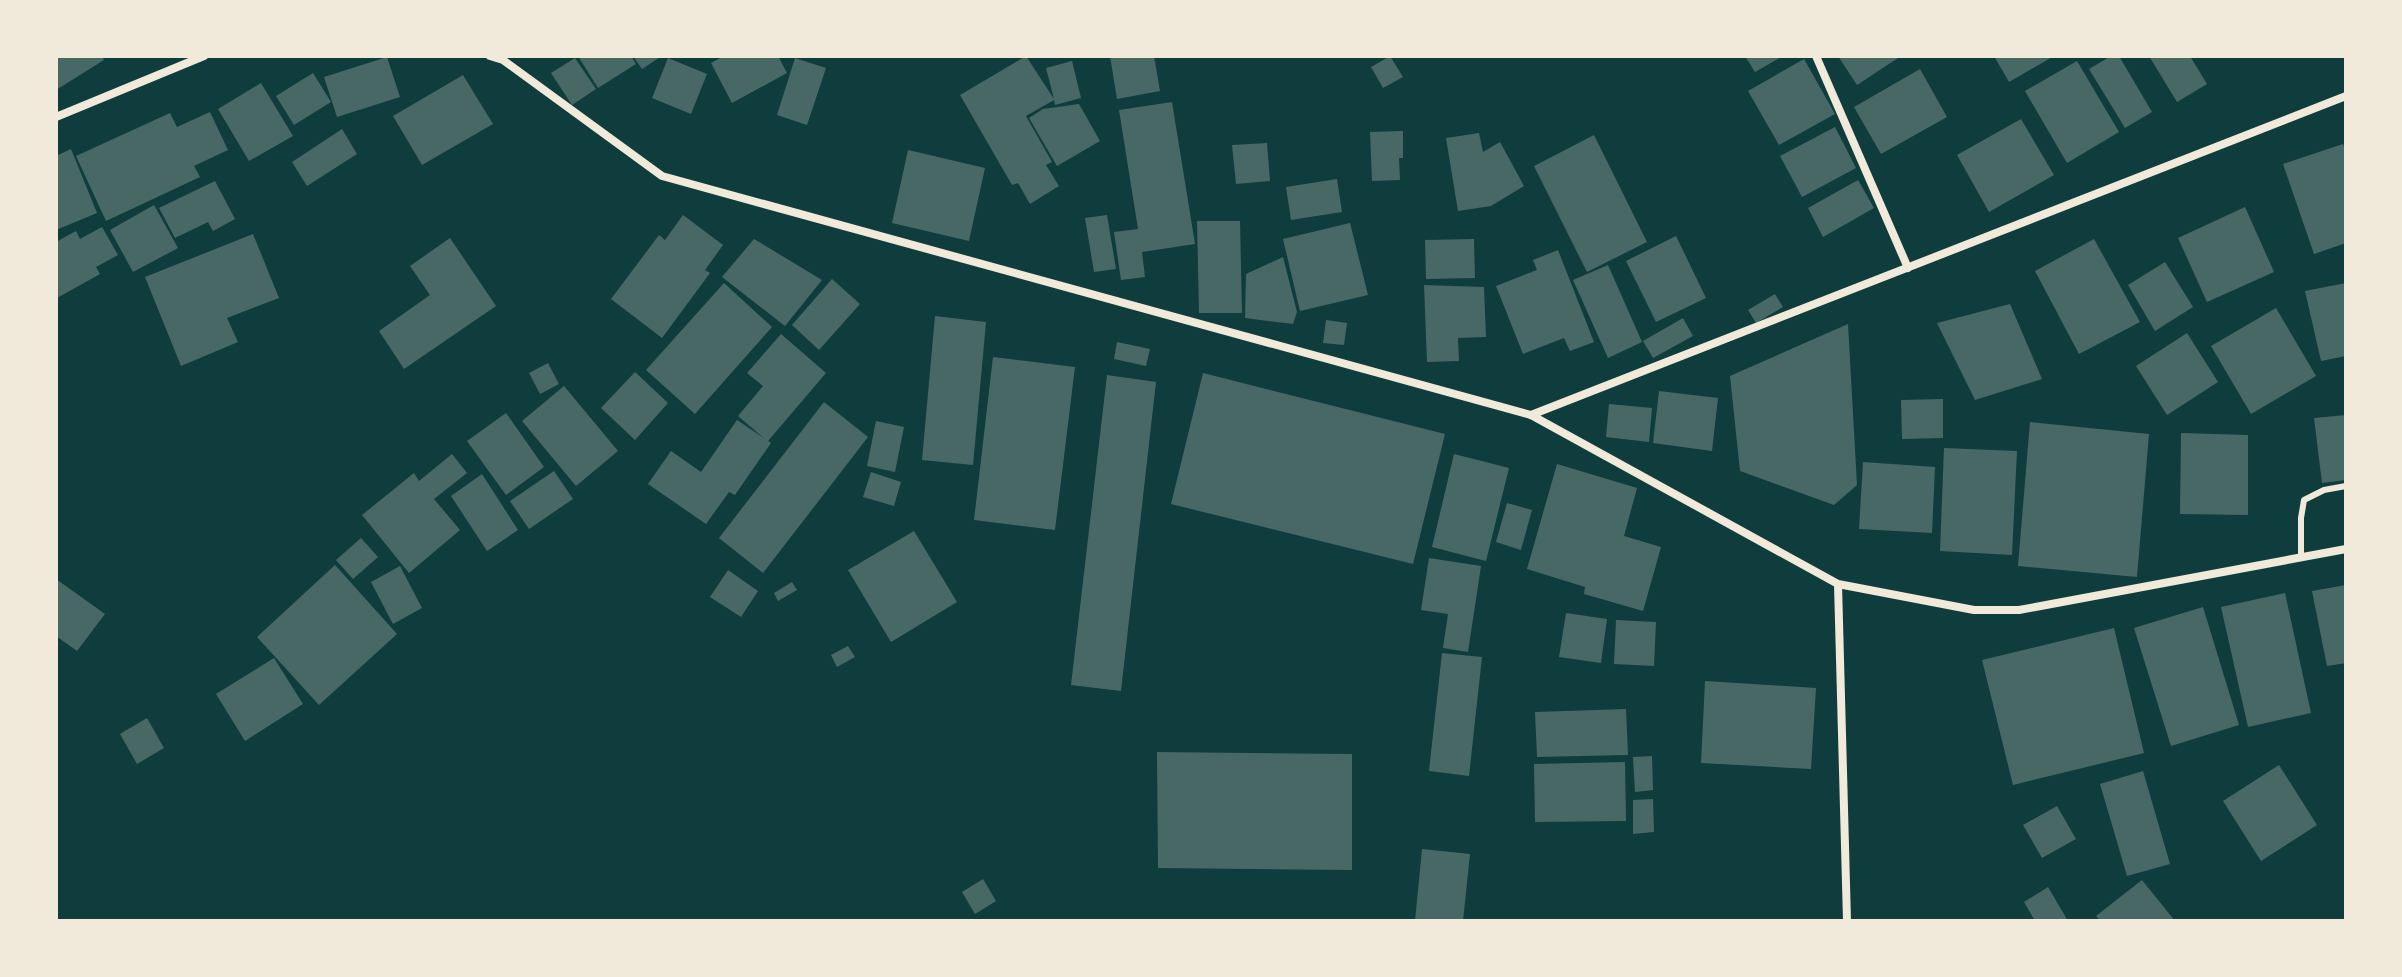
<svg xmlns="http://www.w3.org/2000/svg" width="2402" height="977" font-family="'Fira Sans',sans-serif">
<rect width="100%" height="100%" fill="#0f3d3e"/>
<path fill="#486865" d="M56 56H102L104 60 56 90Z
M578 56H631L636 64 598 88Z
M633 56H662L642 69Z
M724 56H778L787 73 732 103 711 63Z
M1026 56 1054 99 1046 68 1072 61 1081 98 1055 105 1054 100 1026 116 1052 162 1046 165 1059 186 1030 204 1018 183 1012 185 960 95Z
M1110 56H1154L1160 91 1117 99Z
M1390 56 1403 77 1383 88 1371 67Z
M1745 56H1783L1755 72Z
M1838 56H1901L1857 85Z
M1994 56H2054L2009 82Z
M2111 56H2119L2152 112 2125 128 2089 69Z
M2149 56H2190L2207 84 2177 102Z
M387 57 400 97 337 117 324 77Z
M575 58 596 89 572 105 551 73Z
M668 58 707 74 691 114 652 98Z
M795 58 826 68 807 125 777 115Z
M1804 59 1835 114 1779 145 1748 91Z
M2077 61 2119 132 2067 163 2025 91Z
M1920 69 1947 117 1881 154 1854 107Z
M313 73 331 102 294 125 276 96Z
M463 75 493 124 422 165 393 116Z
M261 83 293 136 249 161 218 109Z
M1172 102 1195 244 1142 252 1145 277 1121 280 1114 232 1138 229 1119 110Z
M1079 104 1100 141 1057 166 1029 118 1043 109Z
M210 112 228 150 194 166 200 177 106 221 76 156 170 113 177 127Z
M2021 119 2054 175 1989 212 1957 155Z
M1835 127 1856 168 1802 197 1780 156Z
M342 129 357 154 307 186 292 162Z
M1403 131V158H1399L1400 180 1372 181 1370 132Z
M1479 133 1483 152 1500 142 1524 186 1491 206 1458 211 1446 138Z
M1594 135 1647 242 1587 272 1534 166Z
M1267 143 1270 181 1236 184 1232 145Z
M2343 144 2346 152V243L2314 254 2283 164Z
M71 149 97 213 56 230V156Z
M908 150 985 168 969 241 892 223Z
M1337 179 1342 212 1291 220 1286 187Z
M1858 180 1874 208 1823 237 1808 208Z
M215 181 235 219 213 231 208 222 175 238 159 208Z
M154 205 178 248 133 272 110 230Z
M2245 207 2274 272 2207 302 2178 238Z
M683 215 723 245 705 270 710 273 662 338 611 299 659 235 665 240Z
M1107 215 1116 269 1094 272 1085 218Z
M1197 221H1240L1242 313H1199Z
M1350 223 1368 295 1300 311 1283 239Z
M102 227 118 255 96 267 100 274 57 298 56 242 76 231 80 239Z
M253 234 279 298 227 318 238 342 181 366 145 277Z
M1676 236 1706 298 1656 322 1626 261Z
M450 238 496 306 404 369 379 331 430 295 410 266Z
M754 239 822 280 785 326 722 277Z
M1474 239 1475 278 1426 279 1425 240Z
M2094 239 2140 322 2079 354 2035 271Z
M1558 250 1594 342 1570 351 1564 338 1523 354 1496 286 1537 270 1533 260Z
M1283 257 1297 312 1293 324 1245 318 1246 274Z
M2165 262 2193 307 2155 331 2128 285Z
M1608 265 1642 342 1608 358 1573 280Z
M832 279 860 304 819 350 792 325Z
M724 283 772 327 695 414 646 370Z
M2346 283V356L2321 361 2305 291Z
M1424 285 1484 287 1486 337 1458 338 1459 361 1427 362Z
M1775 294 1783 307 1756 323 1748 310Z
M2010 304 2042 379 1975 400 1937 323Z
M2276 308 2316 376 2251 414 2211 346Z
M935 316 986 322 973 465 922 460Z
M1683 318 1693 336 1653 358 1643 341Z
M1326 320 1347 323 1344 345 1323 343Z
M1848 324 1857 485 1834 505 1740 471 1730 376Z
M2187 333 2218 382 2167 415 2136 366Z
M781 334 826 373 768 441 771 443 735 495 729 492 706 524 648 484 671 451 701 472 737 420 765 439 738 416 763 386 747 373Z
M1117 342 1150 349 1146 366 1114 359Z
M993 357 1075 367 1055 530 974 520Z
M548 363 559 384 540 394 529 373Z
M635 372 668 403 635 440 601 408Z
M1203 373 1445 434 1413 564 1171 504Z
M1107 375 1156 382 1121 691 1071 685Z
M564 386 618 451 576 486 522 421Z
M1659 391 1718 398 1712 451 1653 443Z
M1943 399V438L1902 439 1901 400Z
M824 402 868 437 763 573 719 538Z
M1609 404 1652 408 1649 442 1606 437Z
M506 413 544 467 506 495 467 441Z
M2346 415V480L2322 483 2314 418Z
M876 421 904 427 895 472 867 466Z
M2030 422 2149 434 2137 577 2018 566Z
M2181 433 2248 435V515L2180 514Z
M1944 448 2017 451 2012 555 1940 551Z
M452 454 467 473 434 499 460 530 409 573 362 515 414 473 419 481Z
M1454 454 1509 468 1486 561 1432 547Z
M1863 462 1935 467 1932 533 1859 529Z
M1557 464 1637 488 1624 536 1661 547 1643 611 1584 594 1585 587 1527 569Z
M554 471 573 499 529 529 510 501Z
M871 472 901 482 894 506 863 497Z
M482 474 518 530 487 551 451 496Z
M1507 503 1532 510 1521 550 1496 542Z
M914 531 957 602 891 642 848 570Z
M361 538 378 557 353 579 336 560Z
M1429 558 1481 566 1468 652 1443 648 1448 614 1421 610Z
M335 565 397 634 319 705 257 637Z
M400 566 422 608 393 624 371 582Z
M728 570 758 591 741 617 710 597Z
M56 579 105 614 77 651 56 636Z
M792 582 797 590 778 601 774 593Z
M2346 585V663L2327 666 2312 591Z
M2285 593 2311 713 2248 727 2221 607Z
M2203 607 2239 725 2171 746 2134 628Z
M1566 613 1607 619 1601 663 1559 657Z
M1616 620 1656 622 1654 666 1614 664Z
M2114 628 2144 753 2013 785 1982 660Z
M848 646 855 657 837 667 831 655Z
M1442 653 1482 657 1469 776 1429 771Z
M274 658 303 704 245 741 216 694Z
M1705 681 1816 688 1811 769 1701 763Z
M1626 709 1628 755 1537 757 1535 712Z
M147 718 164 748 137 764 120 734Z
M1157 752 1352 754V870L1158 868Z
M1652 756 1653 790 1635 792 1633 757Z
M1625 762 1626 821 1535 822 1534 764Z
M2279 765 2317 825 2261 861 2223 801Z
M2143 771 2170 864 2127 876 2100 784Z
M1653 799 1654 832 1633 834V800Z
M2057 806 2076 839 2042 858 2023 825Z
M1422 849 1470 854 1463 921H1415Z
M983 879 996 901 975 914 962 892Z
M2142 880 2175 921H2101L2096 916Z
M2048 887 2068 921H2035L2024 902Z"/>
<g fill="none" stroke-linecap="round" stroke-linejoin="round">
<path stroke="#f1e9da" stroke-width="6" d="M2301 558V518L2304 500 2324 490 2346 486"/>
<path stroke="#f1e9da" stroke-width="8" d="M490 56 503 60 662 176 1531 415 1838 584 1974 610H2019L2346 549
M1816 56 1908 268
M56 117 204 56
M1531 415 2346 96
M1838 584 1847 921"/>
</g>
<rect width="2402" height="977" fill="none" stroke="#f1e9da" stroke-width="116"/>
</svg>
